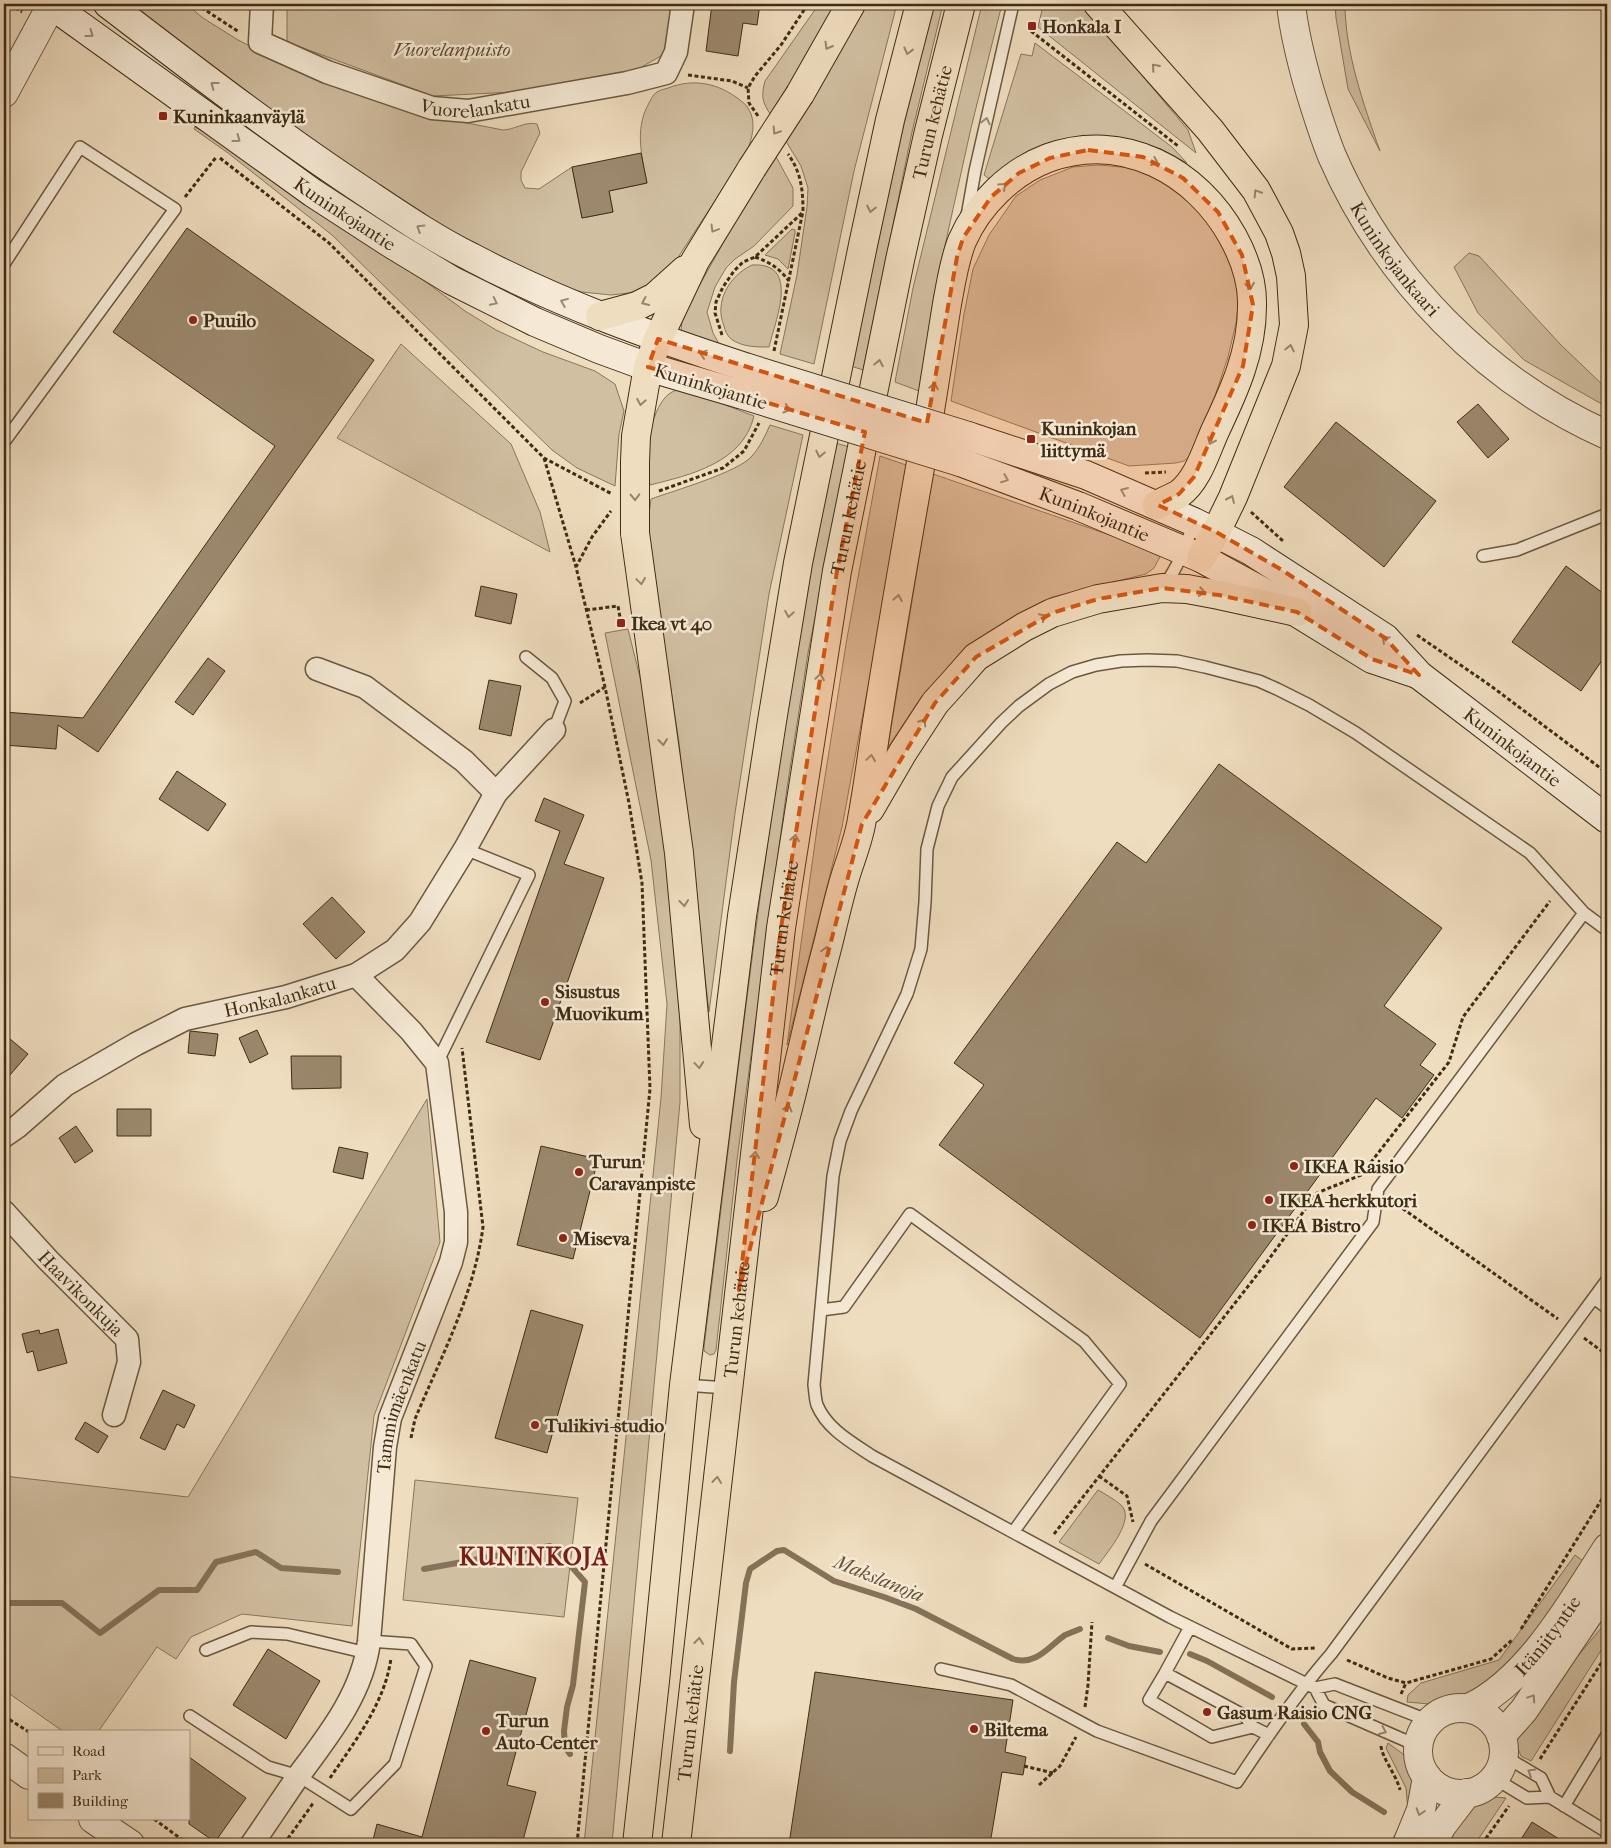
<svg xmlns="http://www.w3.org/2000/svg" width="1611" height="1848" font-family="'IM FELL French Canon',serif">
<rect width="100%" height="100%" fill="#efddbf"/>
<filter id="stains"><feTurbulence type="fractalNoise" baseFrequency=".004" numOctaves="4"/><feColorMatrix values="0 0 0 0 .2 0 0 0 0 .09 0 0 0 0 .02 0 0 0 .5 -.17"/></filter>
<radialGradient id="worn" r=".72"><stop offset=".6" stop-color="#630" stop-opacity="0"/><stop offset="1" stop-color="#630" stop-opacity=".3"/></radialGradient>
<path fill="#d1bfa2" stroke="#88765b" d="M134 4H186L203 18 238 40 272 57 421 114 503 130C514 130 525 121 537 124L540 133 521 172V180L525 188 539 189 572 167 582 218 613 212 609 191 647 183C642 158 635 131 647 107 649 103 653 94 657 92 660 90 665 89 668 88 694 78 718 83 740 100 742 102 747 105 748 108 757 122 752 138 747 152L671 268 648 287 629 293 611 295 582 292 560 286 493 257 407 209 309 139 137 10Z
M287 4H676L672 39 661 56 638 69 514 92 433 96 287 42Z
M819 4H836L771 115C762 103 761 95 765 81Z
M864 4H897L854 171 814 364 780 354 797 275 807 207 808 188 801 166 784 138Z
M934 4H943L912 132 863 370 851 366 903 128Z
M982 4H1002L971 128 934 295 919 391 895 382 913 288Z
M1034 4H1084L1098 23 1188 130 1196 153 1038 27 1043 6Z
M1335 4H1345C1345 52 1364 106 1380 151L1348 89 1336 18Z
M1035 43 1172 147 1187 163 1161 149 1134 140 1102 138 994 179 988 178 984 175 1021 54 1032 56Z
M195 127 234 149 395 259 465 311 496 330 543 352 595 371 615 384 624 411 619 434 615 486 577 468 552 450 332 235 228 153 194 129Z
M774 153 793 188V206L754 246 735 259 726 268 715 287 707 312 713 333 723 351 681 333 682 319 686 309Z
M1099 165 1131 168 1160 178 1190 197 1224 246 1234 271 1239 298 1236 323 1228 357 1215 396 1190 456 1184 461 1176 463 1129 466 951 401 964 314 973 269 989 235 1016 196 1040 180 1073 167Z
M792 229 795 230V233L788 269 778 259 765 255Z
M1469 253 1479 256 1561 345 1607 389V407L1524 360 1478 313 1454 267Z
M752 265C801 262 775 321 769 347 756 347 742 347 731 339 727 335 725 331 724 326 714 302 729 276 752 265Z
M401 344 511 444 540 512 550 552 337 438Z
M678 390 692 392 754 416C743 463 690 475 650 485 649 477 646 467 647 458 647 438 656 393 678 390Z
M770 425 803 435 769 594 735 813 709 1012 679 743 647 531 651 499C673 491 739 472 752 456 760 447 765 436 770 425Z
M836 443 849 447 808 653 787 788 737 1160 716 1350 714 1354 710 1355 704 1351V1347C742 1045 773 741 836 443Z
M880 456 909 466 842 827 787 1045 818 821 846 644Z
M933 474 1162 553 1154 568 1146 574 1052 597 1018 614 967 647 922 696 888 747Z
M628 629 651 722 669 861 680 1006V1102L612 1844H584L661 1098 667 1004 651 860 605 633Z
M427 1099 440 1242 374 1416 352 1626 242 1614 191 1637 176 1659 157 1647 98 1732H64L4 1690V1476L188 1497Z
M415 1480 578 1498 564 1617 403 1600Z
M1098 1490C1105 1494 1114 1499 1121 1505 1136 1519 1108 1551 1099 1564L1059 1542Z
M1575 1555 1583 1561 1547 1625 1497 1682 1463 1697 1429 1704 1407 1702 1408 1695 1421 1683 1499 1660Z
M1607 1621V1641L1531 1761 1521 1756 1515 1741 1527 1717Z
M1388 1743 1403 1754 1415 1775 1419 1794 1398 1844H1390L1408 1811 1406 1788 1386 1748Z
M1493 1797 1506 1798 1475 1844H1444L1467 1808Z"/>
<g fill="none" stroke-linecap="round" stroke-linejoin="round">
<path stroke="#857258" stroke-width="6" d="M424 1569 550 1546 557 1550 585 1582 573 1685 567 1707 564 1731 565 1747 570 1754
M4 1603H62L100 1633 159 1590H197L216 1562 256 1552 281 1568 338 1572
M1108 1638 1129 1646 1160 1652
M1190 1654 1207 1661 1272 1697
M1304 1724 1318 1742 1320 1752 1330 1771 1352 1792 1384 1812
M730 1751 734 1682 746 1583 750 1569 777 1551 784 1550 834 1581 884 1597 916 1609 1013 1659C1036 1666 1048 1647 1065 1635 1070 1633 1075 1631 1080 1629"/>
</g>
<path fill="#9b886d" stroke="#3f2c14" d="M712 4H760L757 25 743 23 738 56 706 51Z
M641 153 647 183 609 191 613 212 582 218 572 167Z
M187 228 374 360 98 752 58 725 56 749 4 745V712L83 718 275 446 113 332Z
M1478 404 1509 439 1488 458 1457 422Z
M1336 422 1436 501 1384 567 1284 487Z
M1566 566 1607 596V653L1581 691 1512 642Z
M481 586 517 594 511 624 475 616Z
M208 658 225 671 193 715 175 702Z
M489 680 521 686 511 736 479 729Z
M1219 764 1442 928 1384 1006 1436 1044 1420 1065 1434 1075 1402 1118 1376 1098 1200 1338 939 1145 984 1085 954 1063 1117 842 1146 863Z
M177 771 226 804 208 831 159 799Z
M544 798 584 815 564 864 604 878 540 1060 486 1042 560 831 535 821Z
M332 897 365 932 336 959 303 924Z
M257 1030 268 1054 250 1063 239 1038Z
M190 1031 218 1034 215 1056 188 1053Z
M4 1034 28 1054 4 1082Z
M291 1056H341V1088L292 1089Z
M117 1109H151V1136H117Z
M76 1126 93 1151 75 1163 59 1138Z
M541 1146 598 1159 573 1259 517 1245Z
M339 1147 368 1153 363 1179 333 1172Z
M531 1310 583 1325 547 1453 495 1438Z
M58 1329 67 1363 38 1371 33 1351 27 1353 22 1334 39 1330 40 1334Z
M163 1390 195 1405 184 1428 177 1424 165 1450 140 1438Z
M85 1422 108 1436 98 1453 75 1439Z
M268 1649 320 1681 286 1739 233 1705Z
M470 1660 536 1678 507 1785 536 1792 522 1844H372L377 1824 422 1837Z
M815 1672 1013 1700 1005 1752 1026 1757 1023 1775 1002 1772 990 1844H789Z
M189 1757 246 1798 215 1842 189 1824Z
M1532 1822 1567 1844H1518Z"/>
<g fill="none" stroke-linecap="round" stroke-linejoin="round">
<defs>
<path id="service" d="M967 216 975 171 1013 4
M4 264 80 147 175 209 4 442
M1483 556 1517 550 1607 514
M1163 587C1178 568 1186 545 1194 523
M526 657 552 678 565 701 554 730
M437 1063 529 875 465 849
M1594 1298 1607 1308
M821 1310 844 1307 910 1214 1084 1341 1120 1384 1014 1531
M684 1385 727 1388
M1116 1586 1151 1521 1373 1222 1378 1189 1584 913
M1190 1627 1165 1673 1245 1716 1253 1727 1269 1735
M206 1650 251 1632 287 1634 367 1653
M941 1669 1011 1685 1097 1731 1237 1782C1266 1738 1296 1694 1331 1654L1607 1280
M1165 1673 1149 1700 1212 1737 1253 1727
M1315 1688 1324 1705 1418 1746
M190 1716 268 1767 299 1776 351 1809 395 1764 426 1666 411 1644 369 1641
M1430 1721 1335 1684 1315 1688 1170 1617 872 1456C851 1442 827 1429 817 1405 815 1399 815 1391 814 1385L833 1176 840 1141 851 1111 907 994 921 949 925 902 927 849 938 806 952 777 1001 723 1019 706 1049 684 1072 672 1096 665 1121 661 1147 660 1177 661 1205 667 1259 681 1277 689 1309 705 1356 733 1530 853 1584 913 1607 930
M1504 1756 1541 1778 1550 1797 1607 1832
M1494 1778 1527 1798 1550 1797
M1564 1806 1607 1735"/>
<g id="minor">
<path id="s1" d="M262 4 260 42 327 72 432 108 468 111 627 83 666 73 676 52 683 4"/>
<path d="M317 669 365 687 464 761 496 793"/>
<path id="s2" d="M4 1136 17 1127 65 1085 136 1044 185 1019 286 997 356 975 395 950 420 922 465 849 496 793 554 730"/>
<path id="s3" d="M4 1212 48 1260 127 1339 129 1362 114 1415"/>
<path id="s4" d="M252 1844C268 1821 283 1798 299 1775 329 1735 363 1692 369 1641L385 1447 390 1418 451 1262 456 1242V1212L437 1063 411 1031 356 975"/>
</g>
<g id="tertiary">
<path id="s5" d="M1291 4C1294 33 1301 60 1309 88 1316 111 1323 134 1332 156 1385 278 1486 381 1607 435"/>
<path d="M4 93 52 4"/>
<path id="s6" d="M1469 1708C1528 1681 1573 1601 1607 1548"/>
<circle cx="1461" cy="1751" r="43"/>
<path d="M1501 1736 1524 1710 1607 1587"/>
<path d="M4 1757 29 1775"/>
<path d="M93 1819 130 1844"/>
<path d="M1407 1844 1421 1810 1427 1777"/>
<path d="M1433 1844 1441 1827 1467 1793"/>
</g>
<g id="secondary">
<path id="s7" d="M50 4 313 193 390 243 451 280 535 322 599 349 648 367 740 394"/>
<path d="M108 4C193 69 278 135 368 194 401 216 435 239 471 257 560 304 653 337 748 368"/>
<path id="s8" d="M968 436 1086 475 1194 522 1251 551 1385 638 1419 675 1607 819"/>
<path id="s9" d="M960 462 1078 506 1201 558 1265 593 1372 659 1417 674"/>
</g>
<g id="trunk">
<path d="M1098 4 1210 130 1256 190 1279 233 1286 253 1291 276 1294 325 1286 366 1233 497 1216 532 1201 558"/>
<path d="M800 94 851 4"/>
<path d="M600 316 637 306 655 297 685 270"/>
<path d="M635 462 636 436 648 367 658 339 695 261 752 168"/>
<path d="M635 533 679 853 704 1125"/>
<path d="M870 809 903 752 935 703 954 682 976 657 1024 627 1052 613 1098 599 1162 588 1187 589 1219 595 1297 612"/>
<path d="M764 1197C776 1153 789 1108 799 1063 808 1026 816 989 826 952 832 929 837 905 844 881 850 860 859 840 862 819 868 787 872 754 877 722 893 620 911 518 929 417 935 379 941 342 947 304 951 283 954 261 962 241 978 204 1011 172 1048 158 1123 131 1197 171 1233 237 1245 259 1253 283 1252 307 1252 352 1234 391 1215 431 1206 451 1198 480 1179 494 1172 498 1164 501 1157 505"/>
<path d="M637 1844 655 1681 684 1385 742 916 772 721 798 563 863 245 890 120 920 4"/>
<path id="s10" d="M676 1844 781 928 837 571 900 260 928 135 961 4"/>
</g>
</defs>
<use href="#service" stroke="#6b583f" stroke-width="14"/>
<use href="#minor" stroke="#6b583f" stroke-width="25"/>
<use href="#tertiary" stroke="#6b583f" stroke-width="30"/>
<use href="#secondary" stroke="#3f2c14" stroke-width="30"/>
<use href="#trunk" stroke="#3f2c14" stroke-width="30"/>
<path stroke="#3f2c14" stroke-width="3" stroke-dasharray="4 2.5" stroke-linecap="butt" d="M10 4 22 12
M196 4 239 32
M1031 31 1178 146
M688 75 732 81 748 88
M758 116 749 103 748 88 755 76 781 45 808 4
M220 158 329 243 544 458 612 494
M185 197 217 156
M755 257C770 262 780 269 789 281
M722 335 715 313 716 302 723 287 734 271 743 262 755 257 803 212
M774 351 803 211C803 190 801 172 788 154
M544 458 576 567
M1145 473 1166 472
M659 491 723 468 744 451 759 423
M1251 512 1283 541
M586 610 618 606 621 623
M1417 635 1491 686 1607 773
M580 703 605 687
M1392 1201 1558 1319
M1584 1338 1607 1355
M411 1438 415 1419C441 1357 474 1295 483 1227L462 1048
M1099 1476 1127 1496 1133 1522
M1054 1534 1264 1266 1317 1193 1361 1175 1449 1062 1463 1017 1550 901
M1145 1564 1292 1649 1315 1648
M1521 1629 1607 1491
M1347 1660 1388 1678 1406 1683 1491 1659 1513 1639
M1401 1694 1406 1683
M1085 1707 1088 1685 1092 1622
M4 1716 29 1732
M1381 1746C1382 1758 1396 1774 1400 1790
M1540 1759 1607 1654
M1024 1766 1053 1773
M330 1778C355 1741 385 1703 391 1658
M1039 1785 1060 1766 1076 1737
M154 1819 188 1844
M284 1844 314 1802
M577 1844 650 1089 642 883 629 803 605 687 576 567 592 537 611 511
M1482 1844 1509 1806"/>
<use href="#service" stroke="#f5e9d5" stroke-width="11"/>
<use href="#minor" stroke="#f5e9d5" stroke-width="22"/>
<use href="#tertiary" stroke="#f5e9d5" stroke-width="28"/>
<use href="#secondary" stroke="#f5e9d5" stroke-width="28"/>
<use href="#trunk" stroke="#efddbf" stroke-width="28"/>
<defs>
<path id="secondary-bridge" d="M748 368 968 436
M740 394 960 462"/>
<path id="trunk-bridge" d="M752 168 800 94
M635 462V533"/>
</defs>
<use href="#secondary-bridge" stroke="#3f2c14" stroke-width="30" stroke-linecap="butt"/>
<use href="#trunk-bridge" stroke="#3f2c14" stroke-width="30" stroke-linecap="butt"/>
<use href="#secondary-bridge" stroke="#f5e9d5" stroke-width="28"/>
<use href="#trunk-bridge" stroke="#efddbf" stroke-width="28"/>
</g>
<defs><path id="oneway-chevron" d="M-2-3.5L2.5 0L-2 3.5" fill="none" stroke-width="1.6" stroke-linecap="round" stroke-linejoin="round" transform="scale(1.25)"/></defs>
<g stroke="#9a8a74">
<use href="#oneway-chevron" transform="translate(90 34) rotate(36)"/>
<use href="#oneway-chevron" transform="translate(214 85) rotate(-143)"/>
<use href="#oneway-chevron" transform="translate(986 121) rotate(-77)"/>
<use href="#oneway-chevron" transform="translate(237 139) rotate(36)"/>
<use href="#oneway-chevron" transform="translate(420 228) rotate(-148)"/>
<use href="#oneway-chevron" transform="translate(494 302) rotate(26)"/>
<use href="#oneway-chevron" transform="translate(564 302) rotate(-158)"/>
<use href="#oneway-chevron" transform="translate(703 354) rotate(-162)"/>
<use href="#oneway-chevron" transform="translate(787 409) rotate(17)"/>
<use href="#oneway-chevron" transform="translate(1005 479) rotate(21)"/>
<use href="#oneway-chevron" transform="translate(1124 491) rotate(-157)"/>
<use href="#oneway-chevron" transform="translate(1385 639) rotate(-138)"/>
<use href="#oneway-chevron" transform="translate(1532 1698) rotate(-56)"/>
<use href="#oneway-chevron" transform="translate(1383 1731) rotate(23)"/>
<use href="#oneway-chevron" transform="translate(1531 1772) rotate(-149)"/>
<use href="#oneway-chevron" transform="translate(1420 1812) rotate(108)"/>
</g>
<g stroke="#97846a">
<use href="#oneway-chevron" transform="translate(828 46) rotate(120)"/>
<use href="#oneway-chevron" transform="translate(908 51) rotate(104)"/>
<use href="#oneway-chevron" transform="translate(1155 67) rotate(-131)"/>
<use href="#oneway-chevron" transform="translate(776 131) rotate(123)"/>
<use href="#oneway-chevron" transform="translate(1155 162) rotate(23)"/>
<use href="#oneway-chevron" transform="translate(1003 186) rotate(-42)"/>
<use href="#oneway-chevron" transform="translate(1257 193) rotate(-122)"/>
<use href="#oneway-chevron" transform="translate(871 209) rotate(102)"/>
<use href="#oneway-chevron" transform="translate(714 229) rotate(121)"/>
<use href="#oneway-chevron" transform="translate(1250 286) rotate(81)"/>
<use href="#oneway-chevron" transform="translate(645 302) rotate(156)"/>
<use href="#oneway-chevron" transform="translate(1290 348) rotate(-78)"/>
<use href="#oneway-chevron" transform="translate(879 363) rotate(-79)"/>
<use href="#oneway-chevron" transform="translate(934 386) rotate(-80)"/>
<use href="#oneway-chevron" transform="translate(641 402) rotate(100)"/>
<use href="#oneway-chevron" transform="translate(1211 441) rotate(115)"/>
<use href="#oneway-chevron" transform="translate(820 454) rotate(102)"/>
<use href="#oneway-chevron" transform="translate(635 497) rotate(89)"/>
<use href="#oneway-chevron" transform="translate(1231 499) rotate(-66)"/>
<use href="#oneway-chevron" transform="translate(641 581) rotate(82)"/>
<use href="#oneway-chevron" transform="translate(1202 592) rotate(9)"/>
<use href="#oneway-chevron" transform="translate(898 598) rotate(-80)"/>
<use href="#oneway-chevron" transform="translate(789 614) rotate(99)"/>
<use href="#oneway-chevron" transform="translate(1043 617) rotate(-27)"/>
<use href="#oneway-chevron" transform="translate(820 677) rotate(-81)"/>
<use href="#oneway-chevron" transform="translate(923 722) rotate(-57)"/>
<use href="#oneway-chevron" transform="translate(663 742) rotate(83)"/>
<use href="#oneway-chevron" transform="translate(871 758) rotate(-82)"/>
<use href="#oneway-chevron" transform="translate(795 838) rotate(-81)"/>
<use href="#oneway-chevron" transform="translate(684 903) rotate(84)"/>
<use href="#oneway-chevron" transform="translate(826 950) rotate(-75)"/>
<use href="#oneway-chevron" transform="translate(699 1065) rotate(85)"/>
<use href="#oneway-chevron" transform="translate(788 1108) rotate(-75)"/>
<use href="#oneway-chevron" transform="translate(755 1155) rotate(-83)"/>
<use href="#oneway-chevron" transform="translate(717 1480) rotate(-84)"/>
<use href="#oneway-chevron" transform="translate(699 1641) rotate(-84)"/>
</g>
<path fill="#d7540d" fill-opacity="0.2" stroke="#d7540d" stroke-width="4" stroke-dasharray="10 6" stroke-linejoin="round" d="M1088 150 1143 157 1183 178 1218 212 1242 255 1253 305 1243 366 1194 477 1179 494 1158 505 1216 532 1282 570 1385 638 1419 675 1372 659 1297 612 1219 595 1162 588 1098 599 1052 613 976 657 935 703 862 824 739 1290 781 928 837 571 865 432 648 367 658 339 927 423 957 257 963 238 991 197 1019 173 1050 158Z"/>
<g fill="#8f2418" stroke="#f5e9d5" stroke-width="2">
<rect x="1027" y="21" width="10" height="10" rx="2.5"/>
<rect x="158" y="111" width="10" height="10" rx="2.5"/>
<circle cx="193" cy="320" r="5"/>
<rect x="1026" y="434" width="10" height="10" rx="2.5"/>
<rect x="616" y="618" width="10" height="10" rx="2.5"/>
<circle cx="545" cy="1002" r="5"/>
<circle cx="1294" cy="1166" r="5"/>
<circle cx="579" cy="1172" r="5"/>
<circle cx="1269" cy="1200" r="5"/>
<circle cx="1252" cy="1225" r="5"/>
<circle cx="563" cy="1238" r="5"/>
<circle cx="535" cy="1425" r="5"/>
<circle cx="1207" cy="1712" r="5"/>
<circle cx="974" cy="1729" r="5"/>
<circle cx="486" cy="1731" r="5"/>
</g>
<g text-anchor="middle" stroke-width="5" stroke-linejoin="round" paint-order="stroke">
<g font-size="19" font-weight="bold" fill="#3f2c14" stroke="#f5e9d5" text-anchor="start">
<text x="1042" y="33">Honkala I</text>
<text x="173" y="123">Kuninkaanväylä</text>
<text x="203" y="327">Puuilo</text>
<text x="1041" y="435">Kuninkojan<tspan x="1041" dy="22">liittymä</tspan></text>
<text x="631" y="630">Ikea vt 40</text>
<text x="555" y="998">Sisustus<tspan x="555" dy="22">Muovikum</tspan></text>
<text x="589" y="1168">Turun<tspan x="589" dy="22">Caravanpiste</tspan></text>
<text x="1304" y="1173">IKEA Raisio</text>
<text x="1279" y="1207">IKEA-herkkutori</text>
<text x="1262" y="1232">IKEA Bistro</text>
<text x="573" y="1245">Miseva</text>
<text x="545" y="1432">Tulikivi-studio</text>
<text x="1217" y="1719">Gasum Raisio CNG</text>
<text x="496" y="1727">Turun<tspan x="496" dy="22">Auto-Center</tspan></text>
<text x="984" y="1736">Biltema</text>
</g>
<g font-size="19" font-style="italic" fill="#5c4930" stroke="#f5e9d5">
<text x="452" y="56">Vuorelanpuisto</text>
</g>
<g font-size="19" fill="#3f2c14" stroke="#f5e9d5">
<text dy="7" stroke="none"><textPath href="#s1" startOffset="266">Vuorelankatu</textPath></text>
<text dy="7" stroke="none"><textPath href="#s10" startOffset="1742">Turun kehätie</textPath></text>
<text dy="7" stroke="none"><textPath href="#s7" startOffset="362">Kuninkojantie</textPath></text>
<text dy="7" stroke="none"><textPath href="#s5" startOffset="279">Kuninkojankaari</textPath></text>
<text transform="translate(711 386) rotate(17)" y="7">Kuninkojantie</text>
<text dy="7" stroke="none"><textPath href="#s9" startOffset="144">Kuninkojantie</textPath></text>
<text dy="7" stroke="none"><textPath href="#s10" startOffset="1338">Turun kehätie</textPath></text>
<text dy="7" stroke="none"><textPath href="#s8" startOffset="634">Kuninkojantie</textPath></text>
<text dy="7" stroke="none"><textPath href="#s10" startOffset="932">Turun kehätie</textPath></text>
<text dy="7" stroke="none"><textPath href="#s2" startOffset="314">Honkalankatu</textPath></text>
<text dy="7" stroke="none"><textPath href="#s3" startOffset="112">Haavikonkuja</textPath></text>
<text dy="7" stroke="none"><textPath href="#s10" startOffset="528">Turun kehätie</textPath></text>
<text dy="7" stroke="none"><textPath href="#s4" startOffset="474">Tammimäenkatu</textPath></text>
<text dy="7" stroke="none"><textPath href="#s6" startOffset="108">Itäniityntie</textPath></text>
<text dy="7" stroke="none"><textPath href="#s10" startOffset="122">Turun kehätie</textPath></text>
</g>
<g font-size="20" font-style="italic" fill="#624f36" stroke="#f5e9d5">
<text transform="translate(879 1578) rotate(22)" y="7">Makslanoja</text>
</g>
<g font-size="24" font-weight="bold" letter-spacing="1" fill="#7a1f14" stroke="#f5e9d5">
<text x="534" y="1565">KUNINKOJA</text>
</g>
</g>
<rect width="1611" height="1848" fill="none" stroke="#efddbf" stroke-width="20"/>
<rect x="5" y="5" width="1601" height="1838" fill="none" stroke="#3f2c14" stroke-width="2.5"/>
<rect x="10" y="10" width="1591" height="1828" fill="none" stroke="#3f2c14"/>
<rect x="28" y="1730" width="162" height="90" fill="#f5e9d5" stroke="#ac9d88"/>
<rect x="38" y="1747" width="25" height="8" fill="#f5e9d5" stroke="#ac9d88"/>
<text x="72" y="1756" font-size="15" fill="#3f2c14">Road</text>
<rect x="38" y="1768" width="25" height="15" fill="#d1bfa2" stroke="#ac9d88"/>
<text x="72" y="1780" font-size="15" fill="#3f2c14">Park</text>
<rect x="38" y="1793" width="25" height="15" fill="#9b886d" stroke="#ac9d88"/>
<text x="72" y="1806" font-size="15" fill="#3f2c14">Building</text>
<rect width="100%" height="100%" filter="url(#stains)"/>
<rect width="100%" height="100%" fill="url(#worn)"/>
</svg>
